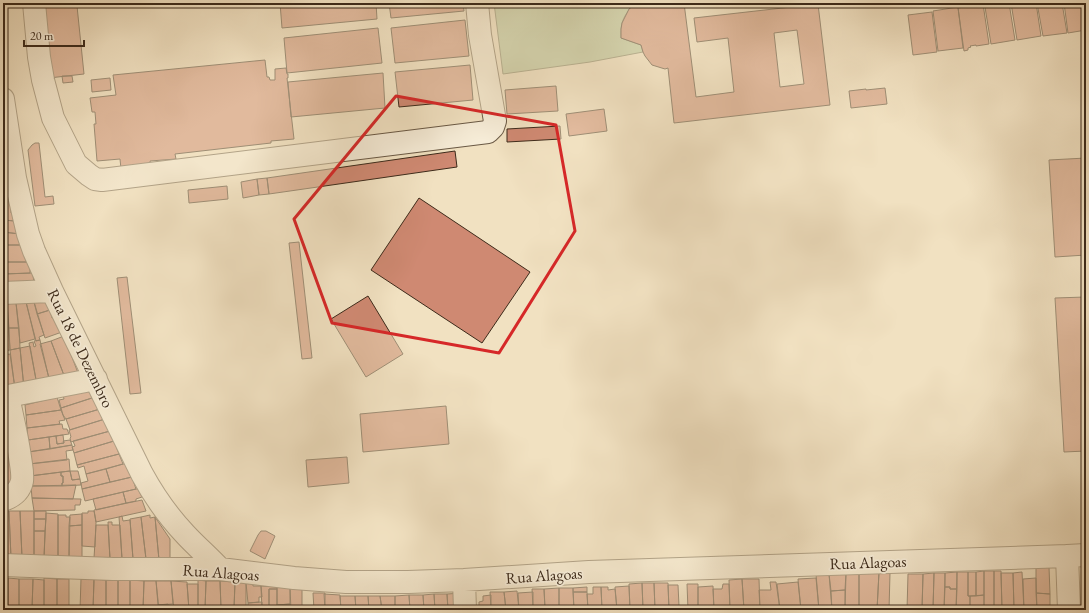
<svg xmlns="http://www.w3.org/2000/svg" width="1089" height="613" font-family="'EB Garamond',serif">
<rect width="100%" height="100%" fill="#f1e1c1"/>
<filter id="stains"><feTurbulence type="fractalNoise" baseFrequency=".005" numOctaves="4"/><feColorMatrix values="0 0 0 0 .2 0 0 0 0 .09 0 0 0 0 .02 0 0 0 .5 -.17"/></filter>
<radialGradient id="worn" r=".72"><stop offset=".6" stop-color="#630" stop-opacity="0"/><stop offset="1" stop-color="#630" stop-opacity=".3"/></radialGradient>
<path fill="#b4c497" stroke="#787758" d="M494 3H637C624 13 620 22 621 38L641 45 643 52 590 62 503 74Z"/>
<path fill="#cf8972" stroke="#3c2a1a" fill-rule="evenodd" d="M41 3H80V6H77L84 74 49 78Z
M280 3H376L377 19 282 28Z
M389 3H463L464 11 391 18Z
M637 3H684L696 97 734 92 728 38 697 42 694 18 818 4 830 105 674 123 668 68 665 69 652 65 645 56 643 52 641 45 621 38V29L622 23 629 9ZM797 30 804 84 780 87 774 33Z
M989 3H1009L1015 40 991 44 985 7 990 6Z
M1011 3H1036L1041 36 1017 40Z
M1037 3H1062L1067 33 1043 36Z
M1064 3H1086V30L1068 33Z
M983 4 989 44 976 46V45L970 46 971 47 968 48V50L964 51 958 8Z
M958 7 963 48 938 51 933 11Z
M932 12 937 52 913 55 908 15Z
M465 20 469 56 395 63 391 28Z
M378 28 382 63 287 73 284 38Z
M265 60 267 77H269L270 80H275V69L286 68 287 74H288V78H287L294 139 271 141V143L175 154 176 159 150 161 151 167 121 169 120 159 97 161 94 124H96L95 112H92L90 98 116 95 113 75Z
M470 65 473 100 399 107 395 72Z
M383 73 385 108 291 117 288 82Z
M62 76H72L73 82 63 83Z
M110 78 111 90 92 92 91 80Z
M556 86 558 111 507 114 505 90Z
M885 88 887 104 851 108 849 91 866 89V90Z
M604 109 607 131 569 136 566 114Z
M560 126 561 139 507 142V129Z
M35 143H39L45 197 53 196 54 204 35 206 28 150 32 145Z
M455 151 457 167 269 194 267 178Z
M1086 158V255L1055 257 1049 160Z
M267 178 269 194 259 195 257 179Z
M257 179 259 195 243 198 241 182Z
M227 186 228 199 189 203 188 190Z
M3 195 10 196 11 213 13 214 15 221 3 220Z
M419 198 530 272 482 343 371 270Z
M3 220 15 221 20 234 3 232Z
M3 232 20 234V245H3Z
M299 242 312 358 302 359 289 243Z
M3 245H27L26 262H3Z
M3 262H30V273L3 274Z
M33 273 34 285 3 288V274Z
M127 277 141 393 130 394 117 278Z
M368 296 403 354 366 377 331 319Z
M1085 297 1086 451 1064 452 1055 298Z
M46 298 50 310 37 314 34 302Z
M26 302H34L44 335 39 337 40 340 36 341Z
M26 302 35 339 20 343 16 303Z
M7 303H16L19 328H9Z
M7 303 10 350 3 351V304Z
M50 310 52 318 55 317 62 332 45 338 37 314Z
M9 328H19L20 348 10 350Z
M64 336 78 373 65 378 51 341Z
M40 340 50 383 37 385 29 343 33 342 34 347 36 346 34 341Z
M51 341 65 378 50 382 40 344Z
M30 346 37 385 24 388 20 348Z
M20 348 24 388 15 389 10 350Z
M10 354 15 389 3 391V355Z
M89 386 95 397 61 408 59 400 64 399 63 395Z
M57 397 61 410 26 415 25 405Z
M95 397 100 409 66 419 63 415 61 408Z
M446 406 449 444 363 452 360 414Z
M100 409 105 419 70 430 66 419Z
M61 410 65 420 59 421 60 424 27 428 26 415Z
M105 419 110 431 71 442 70 438 71 437 69 430Z
M62 424 63 429H67L69 434 28 440 27 428Z
M110 431 114 441 74 453 72 447 75 446 73 441Z
M63 435 64 443 57 444 56 436Z
M56 436 57 444 64 443 63 441 70 440 72 445 50 449 49 437Z
M49 437 50 449 28 452V440Z
M114 441 119 454 77 465 74 453Z
M72 445 73 450 66 451 67 460 29 464 28 452Z
M9 449 14 491 3 492V450Z
M119 454 123 464 86 474 84 466 78 468 77 465Z
M347 457 349 483 308 487 306 460Z
M69 459 70 471 30 476 29 464Z
M123 464H128L132 477 110 482 106 469Z
M106 469 110 482 82 489 81 483 88 481 86 474Z
M70 471H78L80 479 72 480Z
M70 471 72 480 80 479 81 485 62 486V483H63V476H61V472Z
M61 472V476H63V483H62V486H31L30 476Z
M132 477 136 489 85 501 82 489Z
M76 485 73 499 32 498 31 486Z
M136 489H138L142 497 136 499V501L126 503 123 492Z
M123 492 126 503 96 510 93 499Z
M32 498 81 499 80 505H75V510L34 511Z
M142 500 146 511 96 522 94 510Z
M3 511H9L11 558H3Z
M9 511H20L22 558H11Z
M20 511H34V558H22Z
M34 511H46V519H34Z
M88 511H94L96 522 95 547 82 546V513H88Z
M46 513 58 514V558H44Z
M82 514V525L69 526 70 515Z
M58 515H66V517H70L69 558H58Z
M150 515V518L155 517 159 560 146 559 141 517Z
M122 516 123 521 130 520 133 559H122L119 517Z
M141 517 146 559H133L130 519Z
M155 517 170 539V560H159Z
M34 519H46L45 531H34Z
M108 522H112V525H120L122 559H110Z
M82 525V558H69V526Z
M96 525H108L110 559 94 558Z
M34 531H45L44 558H34Z
M261 531H266L275 536 265 559 250 551 258 535Z
M1036 567H1049L1050 594 1036 593Z
M984 571H994V607L984 606Z
M984 571V595L976 596V572Z
M994 571H1001L1002 610H994Z
M879 572 890 573 889 610H877Z
M879 572 877 610H859V573Z
M957 572H968V596H970V610H956Z
M957 572V589H950V587H945V573Z
M968 572H976V596H968Z
M1022 572 1024 610H1014L1013 573Z
M846 573H859V610H845Z
M846 573 845 590 831 591 829 574Z
M934 573H945L944 610H933Z
M934 573 933 610H922L923 574Z
M1001 573H1013L1014 610H1002Z
M816 574H829L832 610H819Z
M908 574H923L922 610H907Z
M3 578H8V610H3Z
M8 578 19 579V610H8Z
M44 578 57 579V610H44Z
M816 578 819 610H801L798 579Z
M1036 578 1037 610H1024L1023 579Z
M19 579H33L32 610H19Z
M33 579 44 580V610H32Z
M57 579H69V610H57Z
M81 579H94L93 610H80Z
M94 579 106 580V610H93Z
M742 579H759L760 610H744Z
M742 579 744 610H730L729 580Z
M106 580H118V610H106Z
M118 580H130V610H118Z
M130 580 144 581 143 610H130Z
M198 580 206 581 205 610H198Z
M144 581H156L159 610H143Z
M156 581H171L173 604 158 605Z
M171 581 187 582 189 610H174Z
M206 581H220L221 610H205Z
M220 581 235 582 234 607H221Z
M235 582H246V610H234Z
M770 582H776L780 610H760L759 590H771Z
M798 582 801 610H780L777 584Z
M246 583H253V586H261L262 597H259V602L248 603Z
M642 583H654L655 610H643Z
M642 583 643 610H630L629 584Z
M654 583H668L669 610H655Z
M187 584H198V610H189Z
M687 584H698V610H688Z
M723 584H729L730 610H714L713 589H722Z
M668 585H678L679 606H688V610H669Z
M261 586 277 587V589H269V606H263V610H262Z
M629 586 630 610H617L615 587Z
M713 586 714 610H698V587Z
M277 587 290 588V604L277 605Z
M587 587V592H573V588Z
M593 587H601L602 610H588L587 594H593Z
M601 587H608V590L615 589 617 610H602Z
M945 587H950V589H957L956 610H944Z
M290 588 302 589V610H291Z
M559 588H573L574 610H559Z
M559 588V610H545L544 589Z
M269 589H277V610H263V606H269Z
M532 589H544L545 607 533 608Z
M845 590V610H832L831 591Z
M517 591 519 610H506L504 592Z
M490 592H504L506 610H491Z
M533 592V610H519L518 593Z
M573 592H587L588 610H574Z
M313 593H325V610H314Z
M462 593 463 610H448L447 594Z
M1036 593 1050 594V610H1037Z
M324 594 340 595 341 610H325Z
M434 594 435 610H424L423 595Z
M434 594H447L448 610H435Z
M409 595 410 610H395V596Z
M409 595H423L424 610H410Z
M491 595V610H479V602L483 601V596Z
M984 595V610H970V596Z
M340 596H355L356 610H341Z
M355 596H368L369 610H356Z
M368 596H380L382 610H369Z
M380 596H395V610H382Z
M262 602V610H248V603Z
M168 604 169 610H159L158 605Z
M290 604 291 610H277V605Z"/>
<g fill="none" stroke-linecap="round" stroke-linejoin="round">
<defs>
<path id="minor" d="M34 3 39 57 43 80 53 118 76 164 89 175 95 179 102 180 488 132 493 127 495 121 480 35 477 3
M3 99 15 178 28 234 34 251 52 291 142 474C154 496 168 516 185 534 196 546 209 557 220 569
M3 293 52 291
M3 397 96 379
M3 500C12 497 20 491 22 481 23 473 21 465 20 457 17 436 12 416 8 396
M1067 556 1069 610
M3 565 113 569H220L294 578 346 582H408L464 580 589 572 1067 556 1086 555
M464 580 465 610"/>
</defs>
<use href="#minor" stroke="#695844" stroke-width="24"/>
<use href="#minor" stroke="#f6ecd7" stroke-width="22"/>
</g>
<path d="M0 0H1089V613H0ZM396 96 556 125 575 231 499 353 332 323 294 219Z" fill="#f1e1c1" fill-opacity=".55" fill-rule="evenodd"/>
<path fill="none" stroke="#d62828" stroke-width="3" stroke-linejoin="round" d="M396 96 556 125 575 231 499 353 332 323 294 219Z"/>
<g text-anchor="middle" stroke-width="3.5" stroke-linejoin="round" paint-order="stroke">
<g font-size="16" fill="#3c2a1a" stroke="#f6ecd7">
<text transform="translate(81 348) rotate(64)" y="6">Rua 18 de Dezembro</text>
<text transform="translate(868 562) rotate(-2)" y="6">Rua Alagoas</text>
<text transform="translate(221 572) rotate(4)" y="6">Rua Alagoas</text>
<text transform="translate(544 575) rotate(-4)" y="6">Rua Alagoas</text>
</g>
</g>
<rect width="1089" height="613" fill="none" stroke="#f1e1c1" stroke-width="16"/>
<rect x="4" y="4" width="1081" height="605" fill="none" stroke="#3c2a1a" stroke-width="2"/>
<rect x="8" y="8" width="1073" height="597" fill="none" stroke="#3c2a1a"/>
<path d="M24 40v6h60v-6" fill="none" stroke="#3c2a1a" stroke-width="2"/>
<text x="30" y="40" font-size="12" fill="#3c2a1a" stroke="#f6ecd7" stroke-width="3" paint-order="stroke">20 m</text>
<rect width="100%" height="100%" filter="url(#stains)"/>
<rect width="100%" height="100%" fill="url(#worn)"/>
</svg>
